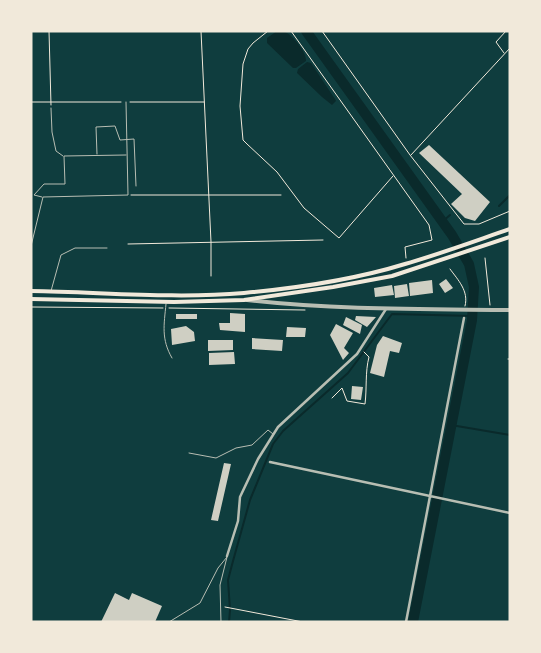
<svg xmlns="http://www.w3.org/2000/svg" width="541" height="653" font-family="Merriweather,serif">
<rect width="100%" height="100%" fill="#0f3d3e"/>
<path fill="#0a2a2b" d="M277 31C279 31 283 31 285 32 293 35 307 53 306 61L296 68H293L267 43V38Z
M307 62 311 63 335 99 336 101 332 105 322 97 297 73 298 69Z"/>
<g fill="none" stroke-linecap="round" stroke-linejoin="round">
<path stroke="#0a2a2b" stroke-width="2" d="M499 206 510 195
M442 222 450 215
M451 425 510 435
M229 622 230 610 228 580 233 561 250 500 273 444 283 431 348 373 392 314 473 316"/>
<path stroke="#0a2a2b" stroke-width="10" d="M306 31 452 235 469 264 474 287 472 320 413 622"/>
</g>
<path fill="#cfcfc3" d="M429 145 490 202 475 221 465 218 451 204 462 194 419 153Z
M446 279 453 288 445 293 439 284Z
M432 280 433 293 410 296 409 283Z
M407 284 409 296 395 298 394 286Z
M392 285 394 295 375 297 374 288Z
M230 313 245 314V332L220 330 219 323H230Z
M176 314H197V319H176Z
M356 316 376 317 367 327 355 320Z
M346 317 362 325 360 334 343 325Z
M336 324 353 333 344 348 349 353 343 360 330 335Z
M186 326 194 332 195 341 172 345 171 329Z
M287 327 306 328 305 337H286Z
M383 336 402 343 399 353 390 351 384 377 370 373 377 345Z
M252 338 283 340 282 351 252 349Z
M208 340H233V350L208 351Z
M234 352 235 364 209 365V353Z
M352 386 363 387 361 400 351 399Z
M224 463 231 464 218 521 211 520Z
M115 593 129 600 132 593 162 606 155 622H101Z"/>
<g fill="none" stroke-linecap="round" stroke-linejoin="round">
<path stroke="#f1e9da" stroke-width="1" d="M49 31 51 105
M201 31 211 242V276
M268 31 253 43 248 49 243 64 240 106 243 140 247 144 277 172 304 208 339 238 393 176
M291 31 429 225 432 240 405 247 406 258
M322 31 410 155 464 224H479L510 211
M504 53 496 42 506 31
M31 102H121
M130 102H204
M411 155 510 48
M131 195H281
M128 244 323 240
M485 258 490 305
M450 269C458 280 469 291 465 306
M31 307 163 308
M169 308 305 310
M508 359H510
M332 398 342 388 347 401 365 404C367 388 365 372 369 357L364 352
M225 607 303 622"/>
<path stroke="#b8beb3" stroke-width="1" d="M51 108 52 132 56 151 63 156
M97 154 96 127 115 126 120 140 134 139 136 186
M42 197 34 195 44 184H65L64 156 126 155
M31 246 43 197 128 195 126 102
M51 291 61 255 75 248H107
M166 304C164 325 161 339 172 358
M189 453 216 458 236 448 252 445 268 430 273 434
M169 622 200 603 218 568 227 557
M221 622 220 585 227 557"/>
<path stroke="#b8beb3" stroke-width="2.5" d="M270 462 510 513
M227 556 238 521 240 497 258 459 278 427 357 354 386 309
M406 622 464 318"/>
<path stroke="#b8beb3" stroke-width="4" d="M247 300C334 310 422 309 510 310"/>
<path stroke="#f1e9da" stroke-width="4" d="M31 291C102 292 174 299 244 293 298 288 353 280 405 264 440 254 475 241 510 229
M31 299 174 302 244 300 333 287 392 276 510 237"/>
</g>
<rect width="541" height="653" fill="none" stroke="#f1e9da" stroke-width="65"/>
</svg>
